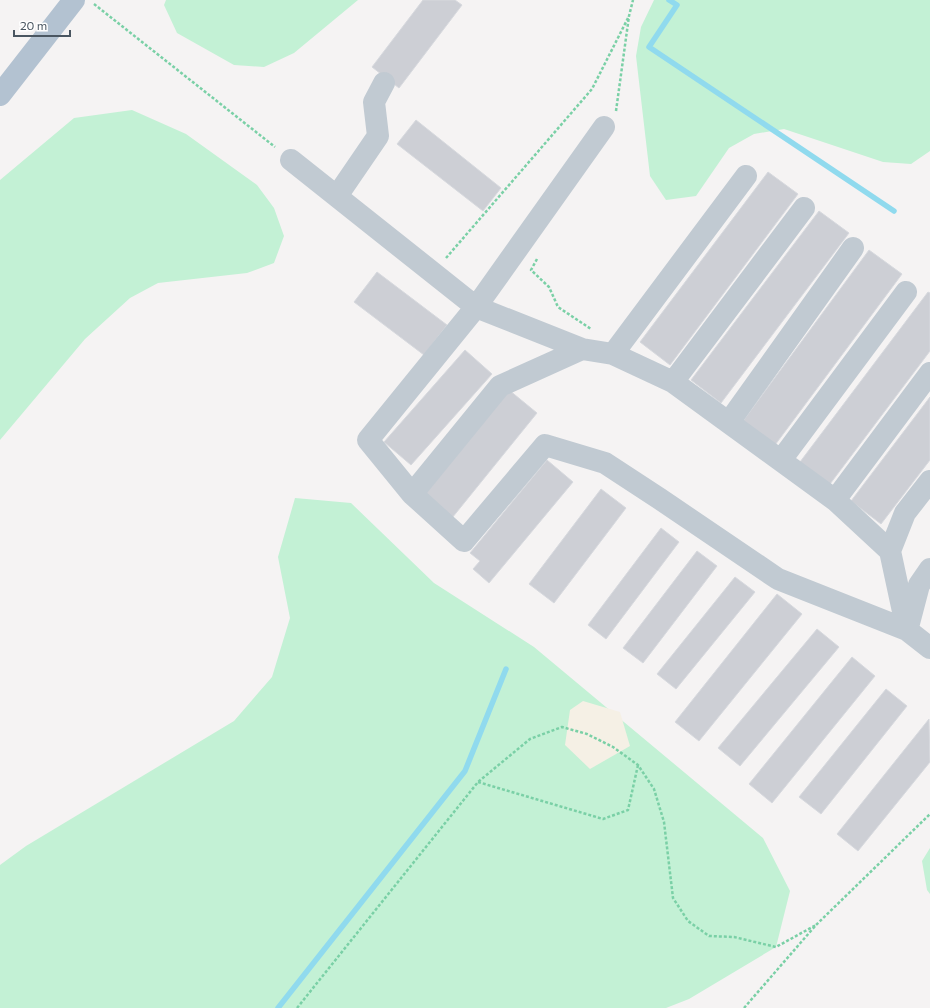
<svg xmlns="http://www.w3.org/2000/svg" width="930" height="1008" font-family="Commissioner,sans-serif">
<rect width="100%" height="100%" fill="#f5f3f3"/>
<path fill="#c3f1d5" d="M166 0H358L294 53 264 67 234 65 177 33 164 5Z
M654 0H930V151L911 164 883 162 784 129 754 134 729 148 696 196 666 200 650 176 636 56 641 27Z
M132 110 186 134 257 185 274 208 284 236 274 263 247 273 158 283 130 298 85 339 0 440V180L74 118Z
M295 498 351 503 434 583 534 647 763 838 790 891 776 947 689 999 666 1008H0V865L26 846 234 721 272 677 290 618 278 557Z
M930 848V894L927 890 922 861Z"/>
<path fill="#f5f0e5" d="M583 701 620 712 630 746 590 769 565 745 570 710Z"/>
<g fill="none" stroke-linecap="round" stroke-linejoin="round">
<path stroke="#90daee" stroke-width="5.5" d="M669 0 677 5 649 47 894 211
M278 1008 465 771 506 669"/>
</g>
<path fill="#cdcfd5" stroke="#d7d9de" d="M423 0H455L462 5 399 88 372 67Z
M416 120 501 188 483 211 397 144Z
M768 172 798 194 670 365 640 342Z
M819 211 849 233 721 403 691 380Z
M869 250 902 274 775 445 743 421Z
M377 272 447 325 424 355 354 302Z
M928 292 930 293V351L830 484 800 462Z
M465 350 492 374 411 465 384 442Z
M509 390 537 413 452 518 424 495Z
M930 397V460L881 524 851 501Z
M547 460 573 482 489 583 473 569 480 561 470 553Z
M601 489 626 508 554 603 529 584Z
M661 528 679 542 606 639 588 625Z
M697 551 717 566 643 663 623 648Z
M735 577 755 592 676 689 657 674Z
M777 594 802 614 699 741 675 722Z
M817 629 839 647 740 766 718 748Z
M852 657 875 676 772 803 749 784Z
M886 689 907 706 821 814 799 797Z
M929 719 930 762 858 851 837 834Z"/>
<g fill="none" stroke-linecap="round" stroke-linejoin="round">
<path stroke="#7ad0a6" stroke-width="2.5" stroke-dasharray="3 2" stroke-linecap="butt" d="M94 4 275 147
M616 111 629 16 633 0
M446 258 592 89 628 18
M537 259 531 270 549 287 558 307 591 329
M478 782 603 819 628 810 638 765
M297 1008 478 782 530 739 562 727 587 734 613 747 638 765 654 789 664 822 673 898 688 921 709 936 734 937 776 947 816 925
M744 1008 816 925 930 814"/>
<path stroke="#c1cad2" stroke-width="22" d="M291 160 476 307 582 349 613 354 673 382 835 500 890 551 907 630
M337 196 378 136 374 102 384 83
M582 349 500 386 412 494 464 541 545 445 605 463 660 499 778 579 907 630 930 648
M613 354 746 176
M673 382 804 208
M729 422 853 248
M781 460 906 292
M412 494 368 440 476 307 604 127
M835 500 930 373
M890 551 905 513 930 481
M908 627 919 585 930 569"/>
<path stroke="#b3c2d1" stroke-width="22" d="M0 95 74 0"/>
</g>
<path d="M14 30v6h56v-6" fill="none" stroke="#4a5661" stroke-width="2"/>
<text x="20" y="30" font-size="12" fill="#4a5661" stroke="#ffffff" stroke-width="3" paint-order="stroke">20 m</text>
</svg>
